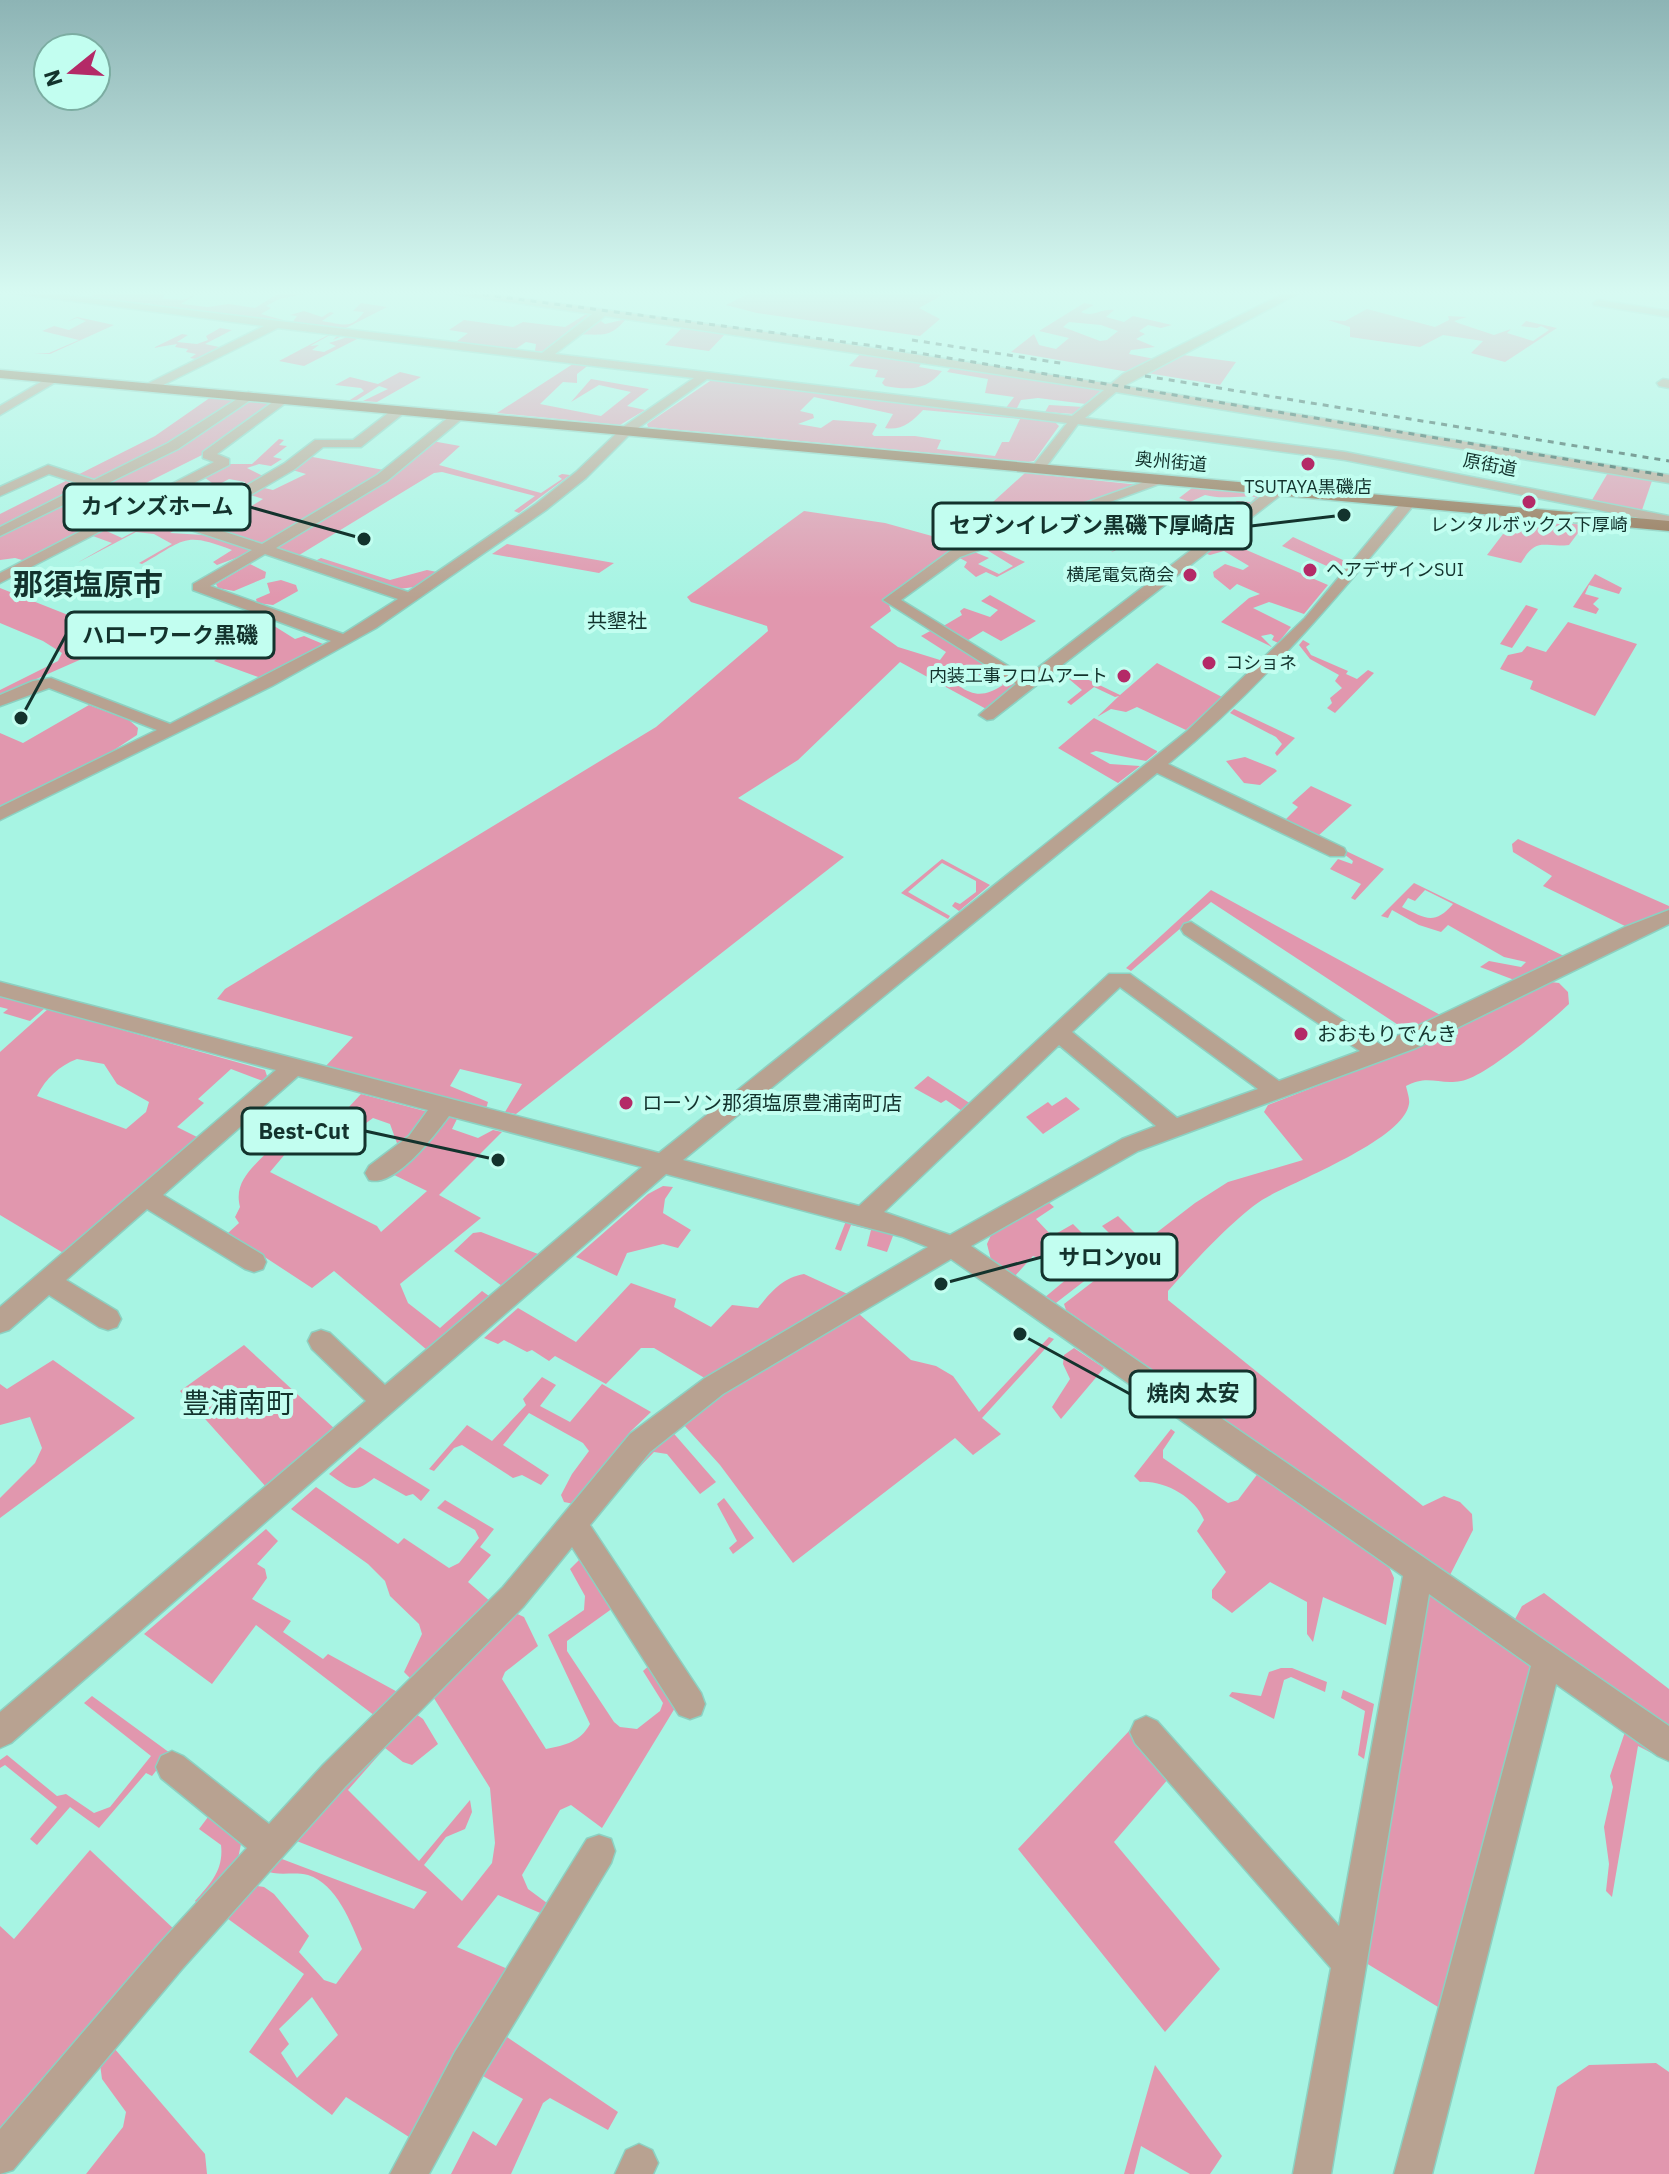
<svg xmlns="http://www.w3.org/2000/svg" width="1669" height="2174" font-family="'IBM Plex Sans','Noto Sans JP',sans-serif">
<rect width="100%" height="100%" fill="#a7f4e3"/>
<path fill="#e197ae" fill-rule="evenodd" d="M96 293H165L163 299 183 300 198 293 181 304 208 307 229 304 255 308 279 293 305 294 279 299 266 306 271 308 261 314 283 320 281 322 150 307V303L140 305 86 299Z
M750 293H946L919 308 940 319 920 336 757 313 726 305Z
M361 303 387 307 344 329 292 323 297 316 290 315 304 311 322 317 330 312 334 313 322 321C346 325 351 329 364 312L353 311Z
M1084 303 1094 305 1081 312C1094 318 1100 308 1114 310L1106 317 1124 322 1133 316 1172 325 1161 328 1148 325 1139 331 1145 334 1136 339 1155 347 1131 350 1129 354 1155 359 1129 372 1011 352 1034 334 1039 345 1056 349 1069 338 1039 331ZM1069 322 1101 325 1118 331 1107 340 1100 341 1063 327Z
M1367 309 1435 327 1449 320 1448 316 1467 317 1454 321 1458 323 1494 335 1511 329 1507 333 1533 341 1549 330 1541 326 1537 328 1521 326 1526 321 1557 328 1505 362 1471 353 1483 341 1443 335 1420 347 1350 337V327L1328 320 1345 321Z
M588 313 603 315 601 321 605 324 626 319C609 340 600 333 577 335 561 338 553 354 535 351L536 344 526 342 514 350 456 342 468 333 449 330 464 320 513 327 523 322 565 327Z
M77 317 114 325 50 354 34 353H49L79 340 42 331 54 326 69 330 86 321 77 318 66 322Z
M685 325 728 331 709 351 665 345Z
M220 328 232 330 205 344 224 348 201 360 190 358 196 354 186 352 188 349 175 347 177 344 153 348 182 334 188 335 177 342 197 344 208 340 206 336Z
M332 333 345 335 333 340 337 336 330 335 310 346 319 345 312 350 324 352 336 346 329 343 351 336 361 337 304 366 279 361Z
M864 350 924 359 919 367 942 371C926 391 909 390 885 386L882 383 885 378 875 377 878 370 849 366Z
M1176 354 1236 362 1220 385 1141 372Z
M576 362 590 364 577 374V383L563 382 540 404 601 416 631 392 599 385 571 402 591 379 649 389 627 406 645 410 620 425 497 413Z
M954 364 1105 387 1086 404 1038 398 1021 400 1017 408 1045 412 1049 405 1084 407 1074 414 1005 409 1014 397 985 393 988 379 947 372Z
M400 372 421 377 377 402 363 401 388 389 379 386 357 400H350L364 391 361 388 335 385 350 377 378 384Z
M713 379 1053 420 1059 426 1034 461 1028 462 648 427 647 424ZM814 397 893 414 885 428C901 431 912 422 923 410L1020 419 1009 442H1002L995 456 937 449 941 440 915 436H874L872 434 877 425 874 423 833 420 821 428 798 424 814 418 813 414 800 411Z
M211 397 278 403 210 451 106 503 118 507 106 513 94 509 78 517 97 527 29 562 15 558 0 560V514L155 436Z
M279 439 284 440 279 445 287 446 273 457 282 459 271 466 259 464 247 468 263 476 242 490 245 482 229 479 216 486 204 477 227 464H252Z
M432 441 460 446 439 465 541 493 562 479 558 476 562 474 570 475 519 513 514 511 535 496 442 472 434 473 296 557 265 547 217 565 213 562 232 550C183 531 185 540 142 564L139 563 172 544 154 534 136 532 77 563 112 543 90 535 102 529 122 538 141 528 137 526 153 517 138 512 146 508 176 517 171 521 183 525 170 533 204 535 263 499 248 494 260 487 273 490 306 474 289 469 307 456 395 472Z
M1609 471 1653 478 1642 510 1592 500Z
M1025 473 1140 485 945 555 889 605 891 611 870 627 898 647 940 660 946 652 921 636 932 630 988 663 977 670 991 667 1021 685 988 710 900 662 798 760 738 798 844 857 516 1114 505 1112 522 1084 460 1069 450 1086 488 1102 486 1109 324 1068 353 1037 217 999 225 989 656 727 768 631 767 626 691 602 687 597 804 511 885 523 950 541ZM965 671C978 677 993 674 1003 685 986 696 975 697 959 686L958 674Z
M1192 488 1257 493 1263 498 1238 515 1232 513 1238 504 1236 501 1251 502 1256 497C1238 495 1223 500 1205 495L1190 502 1179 498Z
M1482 514 1584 525 1569 545C1543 548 1537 536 1521 563L1487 555 1503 534 1511 536 1517 526 1480 518Z
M1166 519 1208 539 1189 536 1177 539 1175 547C1158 550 1145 541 1129 544 1123 545 1116 551 1111 552L1150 530 1168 539 1186 533 1169 521 1160 523Z
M1293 537 1345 561 1338 571 1282 546Z
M1221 539 1328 585 1304 614 1269 602 1253 608 1291 627 1278 643 1272 640 1274 636 1271 634 1261 636 1272 647 1221 622 1249 598 1260 594 1237 584 1230 590 1214 577 1213 572 1225 564 1243 570 1249 566 1224 551 1210 555 1204 553Z
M507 544 614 563 599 573 492 554Z
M987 544 1025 562 997 577 986 572 976 577 964 567 967 562 958 557 972 551 989 558 978 564 999 574 1013 566 982 547Z
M321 558 390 580 427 570 437 572 414 587 399 589 315 561Z
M250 564 266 572 265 578 234 591 218 588 216 584Z
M1595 574 1622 588 1619 594 1589 585 1585 594 1599 598 1593 604 1599 609 1596 614 1573 607Z
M281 580 296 585 298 591 273 605 257 603 256 599 270 593 267 583Z
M0 588 106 630 112 640 109 647 0 695V690L58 661 62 653 43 641 0 623Z
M990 595 1036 621 1001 641 983 631 965 642 940 628 962 615 960 611 964 608 990 617 998 610 981 601Z
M1526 605 1538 609 1512 648 1500 644Z
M1568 622 1637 644 1595 716 1530 689 1533 681 1500 669 1508 655 1522 652 1527 646 1546 652Z
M271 624 295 639 304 636 323 644 261 678 214 661Z
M1303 640 1310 644 1306 647 1311 655 1348 671 1346 674 1357 679 1368 670 1374 673 1335 713 1327 708 1332 703 1330 698 1342 688 1335 681 1339 675 1310 659 1299 645Z
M1157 663 1222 697 1186 730 1137 707 1126 712 1111 709 1097 717 1119 696 1115 697 1094 687 1071 705 1067 702 1082 690 1057 669 1060 666 1120 695Z
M89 705 129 720 138 728 137 735 111 752 0 806V733L23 743Z
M1234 709 1295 738 1277 756 1275 753 1282 744 1276 737 1230 713Z
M1094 718 1157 751V752L1146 761 1096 751 1090 753 1110 764 1140 766 1118 783 1058 748Z
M1245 757 1275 769 1277 771 1260 785 1244 783 1226 761Z
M1311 786 1352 805 1318 836 1285 820 1298 807 1292 803Z
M1518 839 1669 906V909L1627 927 1543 886 1552 876 1513 852 1512 844Z
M1346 851 1384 869 1355 900 1351 898 1361 884 1330 869 1338 859 1352 864 1353 861 1344 854Z
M942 859 990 885 959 911 952 906 955 902 960 904 976 892V881L942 863 908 892 950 916 948 919 901 893Z
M1414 883 1568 958 1549 961 1533 975 1517 981 1480 967 1489 961 1521 967 1526 962 1504 957 1448 925 1441 932 1419 925 1392 910 1388 918 1381 916ZM1425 890 1453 904C1434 926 1425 918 1402 907L1408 898 1415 901Z
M1211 890 1444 1017 1409 1032 1211 902 1131 971 1126 968Z
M1551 982 1559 983 1568 992 1569 1004C1550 1022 1484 1078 1461 1081 1438 1085 1428 1074 1406 1086 1407 1091 1410 1099 1409 1104 1403 1141 1291 1182 1262 1200 1233 1219 1191 1265 1168 1291V1300L1423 1506 1444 1496 1460 1502 1472 1514 1473 1530 1449 1577 1066 1310 1064 1304 1195 1203 1228 1182 1303 1160 1264 1112 1268 1105 1412 1049Z
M0 996 45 1008 30 1021 3 1013 8 1009 0 1007Z
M48 1009 265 1070 267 1076 263 1081 231 1069 198 1099 204 1103 177 1127 199 1138 65 1254 0 1215V1052ZM77 1059 104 1064 117 1084 149 1102 146 1112 126 1129 37 1096C46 1078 59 1066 77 1059Z
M928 1076 971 1104 962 1111 946 1100 941 1103 914 1088Z
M361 1094 432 1113 412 1138 398 1146 390 1124 373 1118 358 1129 335 1122Z
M1066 1097 1080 1109 1043 1134 1026 1117 1048 1102 1052 1106Z
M447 1117 457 1119 452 1129 478 1138 493 1130 502 1132 439 1195 481 1218 400 1284 408 1303 440 1328 482 1291 489 1296 427 1350 334 1271 312 1288 228 1233 239 1223 235 1217 240 1207C233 1180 255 1166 272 1147L286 1153 270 1172 377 1226 381 1232 427 1191 388 1172Z
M663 1186 673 1187 665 1199 663 1213 691 1230 678 1248 663 1244 627 1253 617 1276 576 1257 648 1194Z
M1046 1200 1054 1207 1036 1219 1052 1236 1073 1224 1102 1253 1118 1242 1102 1226 1118 1216 1140 1238 1052 1306 1044 1298 1068 1278 1060 1265 1033 1256 1014 1277 991 1260 987 1244 991 1235Z
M846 1221 894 1233 887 1252 867 1246 871 1230 851 1225 841 1251 835 1249Z
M481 1232 538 1254 502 1286 454 1251 473 1233Z
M804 1274 852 1296 708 1380 654 1348H641L606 1384 555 1356 549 1361 532 1350 527 1352 504 1340 498 1344 484 1338 518 1308 576 1342 631 1283 676 1299 674 1307 711 1327 732 1305 758 1308C772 1291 782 1278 804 1274Z
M858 1313 911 1360 936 1366 953 1376 979 1412 1049 1337 1054 1339 982 1418 1001 1434 973 1455 955 1438 793 1563 720 1465 683 1424 718 1389Z
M244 1345 336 1430 267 1488 180 1391Z
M1074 1348 1104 1368 1061 1419 1052 1407 1070 1379 1063 1364 1064 1355Z
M53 1360 135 1418 0 1518V1498L35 1463 42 1448 30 1417 0 1425V1384L7 1389Z
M542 1377 556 1385 540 1406 570 1422 602 1384 651 1412 631 1431 574 1504 564 1502 561 1495 572 1474 589 1451 583 1443 529 1413 503 1445 549 1475 541 1485 522 1475 513 1478 462 1445 454 1448 434 1471 429 1469 467 1425 492 1441 526 1405 523 1399Z
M669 1428 716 1482 700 1494 667 1454 654 1452 626 1481Z
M1171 1429 1175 1432 1163 1450V1458L1228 1503 1238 1500 1259 1472 1387 1562 1394 1578 1386 1625 1323 1597 1313 1642 1307 1634V1602L1270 1582 1232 1613 1212 1598V1590L1226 1572 1197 1531 1204 1520C1195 1497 1164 1480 1140 1482L1134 1476Z
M360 1447 430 1490 421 1501 413 1494 406 1496 374 1478C353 1495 350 1488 329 1474Z
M316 1487 398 1544 404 1538 449 1568 459 1563 479 1538 475 1530 437 1508 445 1500 494 1529 480 1547 491 1555 468 1582 492 1603 411 1679 404 1672 422 1634 419 1624 390 1596 385 1581 368 1564 291 1509Z
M724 1498 754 1538 733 1554 729 1548 737 1541 717 1504Z
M266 1529 278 1541 257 1564 265 1569 267 1578 252 1599 291 1621 283 1632 323 1659 328 1654 403 1695 379 1719 256 1625 212 1684 144 1634Z
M579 1560 613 1608 567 1641V1651L614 1722 620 1727 637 1729 660 1711 663 1703 643 1671 652 1663 678 1703 602 1828 571 1805 560 1810 522 1875 528 1889 551 1906 545 1915 498 1895 457 1947 510 1970 409 2137 346 2097 332 2115 249 2052 304 1974 224 1916 251 1885 264 1887 274 1894 309 1936 299 1952 324 1980 336 1984 362 1949C351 1923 337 1884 308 1875 293 1871 278 1877 264 1870L274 1856 414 1909 427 1892 289 1838 416 1714 423 1719 438 1744 412 1765 403 1762 385 1748 348 1790 419 1861 470 1800 472 1812 465 1829 446 1837 424 1865 462 1901 492 1863 495 1843 490 1788 432 1695 513 1612 524 1617 538 1646 505 1672 502 1679 546 1749C566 1745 580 1742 590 1724L548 1635 584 1610 585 1596 570 1569ZM312 1997 338 2035 297 2078 281 2053 289 2044 279 2029Z
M1544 1593 1669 1689V1728L1514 1621 1522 1606Z
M1432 1595 1532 1661 1443 2010 1366 1963 1425 1599Z
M1281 1668H1292L1327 1682 1325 1692 1291 1677 1284 1680 1274 1719 1229 1696 1232 1692 1261 1696 1269 1672Z
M1343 1690 1374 1704 1364 1759 1358 1755 1365 1711 1341 1698Z
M92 1696 170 1753 152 1776 146 1773 99 1828 70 1807 37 1845 30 1839 57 1807 5 1765 0 1768V1760L7 1755 57 1796 66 1794 94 1813 110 1807 151 1756 84 1703Z
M1626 1729 1669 1758V1762L1638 1746 1612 1897 1606 1891 1609 1864 1604 1827 1613 1787 1610 1776Z
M1130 1730 1169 1778 1114 1842 1220 1969 1165 2032 1018 1849Z
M208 1817 241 1844 236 1868 201 1907 195 1901C210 1884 224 1870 221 1845L199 1829Z
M90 1850 176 1931 0 2138V1926L14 1939Z
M501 2033 618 2112 608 2130 550 2098 543 2103 511 2174H451L473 2131 496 2146 523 2099 476 2072Z
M114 2048 205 2154 207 2174H86L123 2127 126 2112 102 2079 100 2064Z
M1656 2063 1669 2072V2174H1534L1557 2087 1589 2065Z
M1155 2065 1222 2156 1210 2174H1190L1141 2146 1134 2174H1124Z"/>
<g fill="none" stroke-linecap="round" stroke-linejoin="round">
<defs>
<path id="minor" d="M12 293H48L542 353 592 314 448 293H482L758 331 1111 384 1123 374 1285 293H1299L1124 386 1669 475V483L1116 392 1085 418 1345 452 1669 516V524L1345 460 1078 424 1043 471 1038 472 1031 468 1067 423 707 379 631 433 586 478 546 510 376 628 272 686 0 820V807L157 730 49 688 0 706V695L33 681 51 678 170 724 331 641 193 590V584L252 550 185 528V522L285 463 315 440H353L396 407H404V413L361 447H323L295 469 201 524 262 544 377 475 455 412H463V418L387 481 276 548 408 592 536 504 576 472 623 427 694 378 278 328 151 391 145 387 147 384 264 326ZM605 316 1104 390 1072 416 555 354ZM265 554 398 599 343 634 210 586Z
M1598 300 1669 311V317L1594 305 1593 303Z
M51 376 61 379 0 415V406Z
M1663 379 1669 380V388L1659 386 1657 383Z
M248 392 252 393V399L178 449 0 536V527L83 485 49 474 0 496V487L48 465 94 480 168 443Z
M281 396 291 399 217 454 229 459V465L0 583V573L214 462 203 458V452Z
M1158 477 1170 480 960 557 901 600 1026 677 1273 487H1283V493L993 719 987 720 979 715 1016 684 883 600 950 551Z
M1408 499 1413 500V506C1337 598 1261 688 1168 764L1344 848 1346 852 1344 856H1330L1157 773 683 1160 859 1206 1109 974H1130L1279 1081 1360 1051 1184 934 1181 929 1184 924 1191 922 1380 1044 1625 927 1669 910V924L1416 1048 1138 1151 971 1246 1669 1726V1761L1658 1756 1556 1684 1432 2174H1394L1531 1666 1429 1594 1331 2174H1293L1331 1968 1135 1743 1130 1732 1135 1721 1146 1716 1157 1721 1339 1926 1403 1576 951 1259 723 1394 650 1452 590 1525 701 1693 705 1704 701 1715 690 1719 679 1715 572 1547 523 1607 345 1787 182 1969 13 2170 0 2174V2129L158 1945 247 1848 161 1778 156 1767 161 1756 172 1751 183 1756 269 1824 323 1765 503 1587 630 1434 705 1378 928 1247 903 1237 666 1174 11 1743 0 1748V1712L366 1401 312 1349 308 1341 312 1333 321 1330 330 1333 385 1385 642 1167 449 1116C435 1135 395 1188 369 1180L365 1173 369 1166 409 1136 428 1110 298 1076 163 1195 263 1255 266 1262 263 1269 254 1272 245 1269 147 1209 66 1280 117 1311 121 1319 117 1327 108 1330 99 1327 49 1295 9 1330 0 1333V1307L276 1070 0 996V982L659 1153 1186 732 1305 618 1403 500ZM1120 987 1258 1089 1177 1118 1072 1032ZM1059 1045 1156 1126 1122 1139 950 1235 884 1212Z
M599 1835 611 1839 615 1851 611 1863 481 2078 429 2174H390L455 2052 587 1839Z
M639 2144 652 2150 658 2163 653 2174H615L626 2150Z"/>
<path id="major" d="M0 370 1669 521V531L0 378Z"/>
</defs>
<use href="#minor" stroke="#8cd1c2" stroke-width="3"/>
<use href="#major" stroke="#8cd1c2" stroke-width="3"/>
<use href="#minor" fill="#b8a291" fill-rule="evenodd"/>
<use href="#major" fill="#926b4c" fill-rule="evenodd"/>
<path stroke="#2a514a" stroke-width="3" stroke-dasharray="6 6" stroke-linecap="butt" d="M471 293 875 346 1669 476
M912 340 1066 364
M1145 376 1669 461"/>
</g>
<linearGradient id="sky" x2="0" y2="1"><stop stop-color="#8db4b5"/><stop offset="0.49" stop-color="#d7faf2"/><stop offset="1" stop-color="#d7faf2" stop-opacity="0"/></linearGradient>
<rect width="1669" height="598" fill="url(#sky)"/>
<g fill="#b42a67" stroke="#c2fef0" stroke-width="3">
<circle cx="1308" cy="464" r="8"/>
<circle cx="1529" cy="502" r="8"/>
<circle cx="1310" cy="570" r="8"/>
<circle cx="1190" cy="575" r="8"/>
<circle cx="1209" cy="663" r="8"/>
<circle cx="1124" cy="676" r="8"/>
<circle cx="1301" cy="1034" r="8"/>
<circle cx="626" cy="1103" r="8"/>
</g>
<g text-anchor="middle" stroke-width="8" stroke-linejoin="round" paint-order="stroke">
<g font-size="18" fill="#13332d" stroke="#c2fef0">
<text transform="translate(1171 462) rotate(5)" y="6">奥州街道</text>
<text transform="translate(1490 465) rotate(11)" y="6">原街道</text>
</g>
<g font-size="18" fill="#13332d" stroke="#c2fef0">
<text x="1308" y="493">TSUTAYA黒磯店</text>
<text x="1529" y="531">レンタルボックス下厚崎</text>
<text x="1326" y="576" text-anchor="start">ヘアデザインSUI</text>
<text x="1174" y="581" text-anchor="end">横尾電気商会</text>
<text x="1225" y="669" text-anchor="start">コショネ</text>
<text x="1108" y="682" text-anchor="end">内装工事フロムアート</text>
</g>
<g font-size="20" fill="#13332d" stroke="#c2fef0">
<text x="617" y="628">共墾社</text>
</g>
<g font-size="20" fill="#13332d" stroke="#c2fef0" text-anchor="start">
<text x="1317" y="1041">おおもりでんき</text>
<text x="642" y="1110">ローソン那須塩原豊浦南町店</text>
</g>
<g font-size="28" fill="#13332d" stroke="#c2fef0">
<text x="238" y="1413">豊浦南町</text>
</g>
<g font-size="30" font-weight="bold" fill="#13332d" stroke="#c2fef0">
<text x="88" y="595">那須塩原市</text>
</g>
</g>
<path fill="none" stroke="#13332d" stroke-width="3" d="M364 539L250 507M1344 515L1251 526M21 718L66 635M498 1160L365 1131M941 1284L1042 1257M1020 1334L1130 1394"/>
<g fill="#13332d" stroke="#c2fef0" stroke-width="3">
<circle cx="364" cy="539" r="8"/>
<circle cx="1344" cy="515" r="8"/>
<circle cx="21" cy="718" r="8"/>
<circle cx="498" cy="1160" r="8"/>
<circle cx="941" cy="1284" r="8"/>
<circle cx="1020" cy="1334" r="8"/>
</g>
<g fill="#c2fef0" stroke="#13332d" stroke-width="3">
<rect x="64" y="484" width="186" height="46" rx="8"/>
<rect x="933" y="503" width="318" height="46" rx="8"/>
<rect x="66" y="612" width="208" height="46" rx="8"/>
<rect x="242" y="1108" width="123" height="46" rx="8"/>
<rect x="1042" y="1234" width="135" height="46" rx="8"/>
<rect x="1130" y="1371" width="125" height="46" rx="8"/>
</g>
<g font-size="22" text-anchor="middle" font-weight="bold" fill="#13332d">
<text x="157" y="514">カインズホーム</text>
<text x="1092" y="533">セブンイレブン黒磯下厚崎店</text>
<text x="170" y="643">ハローワーク黒磯</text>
<text x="304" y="1139">Best-Cut</text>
<text x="1110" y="1265">サロンyou</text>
<text x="1193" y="1401">焼肉 太安</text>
</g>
<g transform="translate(72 72) rotate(252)"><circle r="38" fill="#c2fef0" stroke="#7cada2" stroke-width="2"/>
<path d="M0-6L14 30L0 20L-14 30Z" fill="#b42a67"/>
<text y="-12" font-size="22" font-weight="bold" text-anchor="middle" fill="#13332d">N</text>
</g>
</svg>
